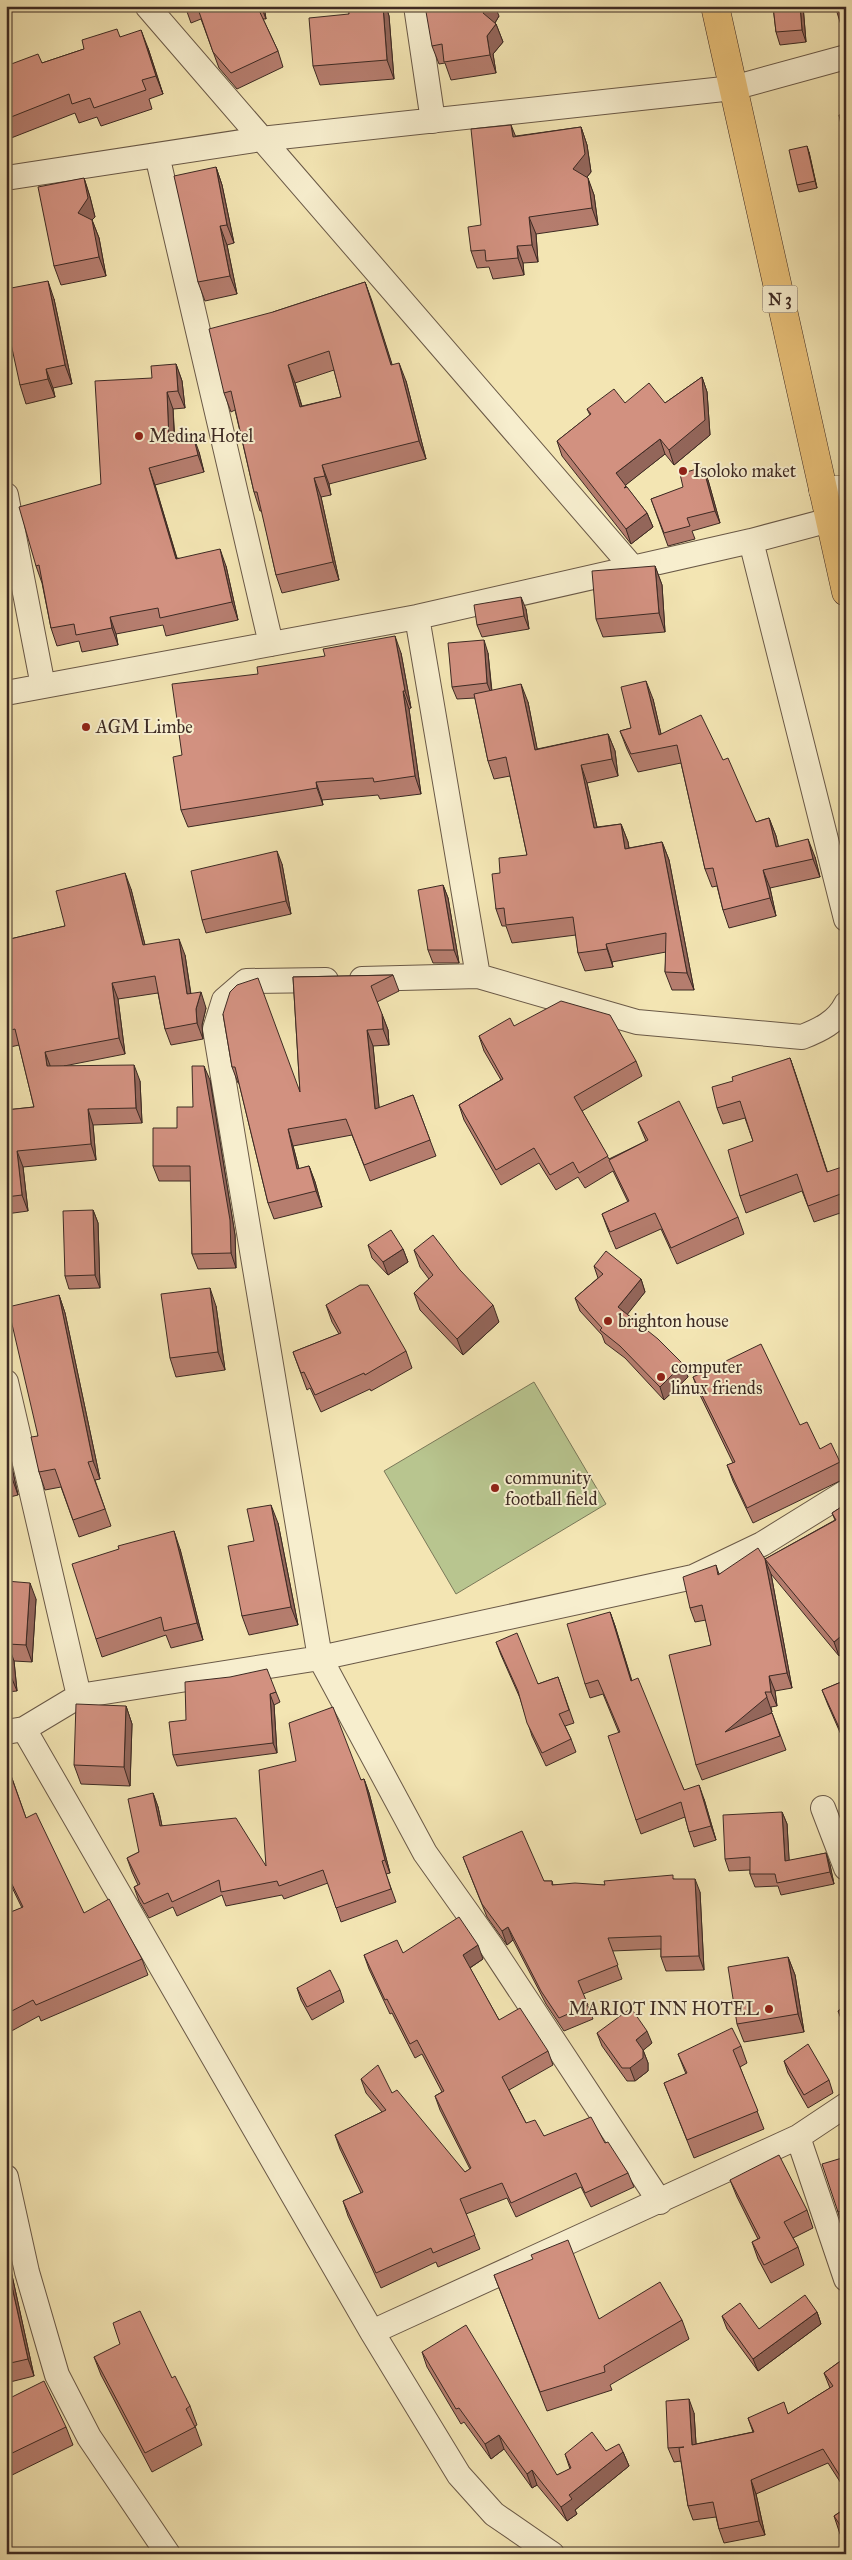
<svg xmlns="http://www.w3.org/2000/svg" width="852" height="2560" font-family="'IM FELL Great Primer',serif">
<rect width="100%" height="100%" fill="#f3e5b3"/>
<filter id="stains"><feTurbulence type="fractalNoise" baseFrequency=".004" numOctaves="4"/><feColorMatrix values="0 0 0 0 .2 0 0 0 0 .09 0 0 0 0 .02 0 0 0 .5 -.17"/></filter>
<radialGradient id="worn" r=".72"><stop offset=".6" stop-color="#630" stop-opacity="0"/><stop offset="1" stop-color="#630" stop-opacity=".3"/></radialGradient>
<path fill="#b8c58f" stroke="#7a7859" d="M534 1382 606 1504 456 1594 384 1471Z"/>
<g fill="none" stroke-linecap="round" stroke-linejoin="round">
<defs>
<path id="minor" d="M147 6 633 568
M416 6 433 121
M157 155 271 644
M6 178 261 139 733 88 846 57
M6 495 43 686
M751 541 846 919
M417 617 478 976 637 1022 802 1037C820 1030 837 1022 846 1004
M6 693 417 617 751 541 830 520
M362 979 478 976
M326 980 246 981 224 1000 215 1029 320 1658 425 1853 491 1946 660 2202
M6 1382 79 1696
M24 1729 372 2332 798 2137 846 2105
M6 1732 24 1729 79 1696 320 1658 693 1577 762 1544 846 1492
M823 1808 846 1868
M798 2137 846 2279
M6 2177 27 2272 57 2375 89 2437 168 2554
M372 2332 459 2475 494 2514 552 2554"/>
<path id="tertiary" d="M823 490H846"/>
<path id="trunk" d="M715 6 846 592"/>
</defs>
<use href="#minor" stroke="#6a5947" stroke-width="26"/>
<use href="#tertiary" stroke="#6a5947" stroke-width="29"/>
<use href="#trunk" stroke="#3d2a23" stroke-width="29"/>
<use href="#minor" stroke="#f7eece" stroke-width="24"/>
<use href="#tertiary" stroke="#f7eece" stroke-width="28"/>
<use href="#trunk" stroke="#eac27a" stroke-width="28"/>
</g>
<path fill="#b57d6e" stroke="#3d2a23" fill-rule="evenodd" d="M185 6H264L266 19H263L278 51 283 67 237 89 219 68 201 19 191 23Z
M349 6H386L389 16 394 79 320 85 313 66 349 14Z
M773 6H803L806 42 780 45 776 32Z
M835 6H846V24L841 25Z
M499 16 495 23 496 24 503 42 493 54 496 73 451 80 445 63 439 64 432 46Z
M120 37 148 48 163 94 149 99 152 109 101 126 97 117 79 123 75 113 6 140V66L42 63Z
M581 127 587 145 591 172 587 177 594 195 598 225 536 234 538 262 523 263 524 275 493 279 489 267 477 268 471 251 516 136Z
M809 152 817 188 799 192 797 185Z
M216 167 222 185 234 243 227 245 237 294 205 301 198 282Z
M84 178 90 197 95 217 92 220 99 238 106 276 61 285 54 266Z
M365 282 392 365 406 381 426 459 329 484 331 495 321 497 339 580 282 593 276 575 262 511H260L254 492 235 410 231 412 224 393 273 312ZM334 370 341 397 302 406 295 383Z
M54 299 72 384 53 388 55 397 26 404 20 385Z
M176 364 182 381 185 408 173 409 175 440 199 452 204 472 155 485 177 558 226 566 238 620 166 636 163 625 116 634 118 645 82 652 79 641 57 646 51 628 42 583 36 566 101 484 152 378Z
M702 377 707 392 710 435 674 465 665 454 625 485 647 513 653 527 631 544 562 456 557 441 590 415 587 409 625 403H665Z
M708 480 720 523 692 531 695 539 668 546 651 499Z
M655 566 662 585 665 632 603 637 596 619Z
M526 609 529 629 482 637 477 625Z
M401 653 411 708 409 709 421 794 380 799 378 795 322 800 323 805 188 827 181 810 258 674Z
M488 653 492 691 528 702 537 749 608 734 615 751 618 776 587 783 597 827 621 824 628 842 629 848 662 842 669 860 694 990H672L665 972 666 952 612 962 613 967 585 971 578 953 576 935 512 943 506 926H502L496 909 500 873 527 855 510 776 494 779 488 761 475 698 457 699 452 687Z
M653 699 661 734 723 760 756 822 769 818 776 836 778 846 815 857 820 877 770 888 776 916 729 928 723 910 717 886 712 887 705 869 681 763 638 772 627 749 620 731 631 728Z
M282 864 291 914 206 933 202 920Z
M443 885 448 898 459 963H433L428 950Z
M131 889 145 945 185 955 191 994 206 1008 202 1025 203 1039 171 1045 165 1029 158 993 118 999 125 1054 64 1066 140 1081 142 1123 93 1125 96 1160 23 1167 28 1211 6 1214V1110L34 1107 19 1045 6 1048V940L65 926Z
M393 975 399 991 377 1002 388 1030 389 1045 373 1046 379 1108 413 1095 436 1156 370 1181 352 1135 293 1146 299 1169 309 1166 315 1182 322 1207 274 1219 268 1203 239 1083H238L232 1067 223 1014 300 1092 293 977Z
M514 1026 636 1061 642 1076 582 1111 609 1159 646 1141 638 1122 738 1217 744 1234 677 1264 661 1229 616 1249 608 1230 602 1214 628 1202 613 1171 585 1188 578 1177 556 1190 539 1163 501 1185 464 1120 459 1105 501 1080 484 1051 479 1036Z
M790 1058 827 1172 846 1177V1211L814 1222 802 1191 746 1213 740 1196 753 1141 745 1118 723 1124 717 1108 733 1081Z
M210 1080 235 1235 236 1268 198 1269 192 1254 191 1181H159L153 1166 177 1128 193 1107Z
M93 1210 98 1223 100 1288 69 1289 65 1276Z
M368 1245 403 1249 408 1262 388 1275 372 1258Z
M414 1250 499 1322 463 1355 420 1310 414 1293 429 1279 420 1267Z
M594 1266 641 1279 645 1292 627 1314 683 1364 688 1377 664 1400 625 1358 605 1343 602 1335 580 1311 575 1298 598 1278Z
M59 1295 65 1313 100 1479 95 1480 111 1526 79 1537 61 1487 45 1490 39 1472 38 1436Z
M326 1305 406 1351 412 1368 371 1391 370 1389 321 1412 310 1388 307 1390 293 1352 339 1334 332 1322Z
M216 1306 225 1370 176 1377 170 1358Z
M693 1377 800 1425 820 1449 840 1462 846 1478 753 1523 733 1481 727 1465 733 1463 699 1393Z
M6 1449 10 1459 18 1495 6 1498Z
M846 1504 839 1656 771 1574 792 1688 775 1691 777 1706 771 1707 772 1712 770 1713H772L786 1750 702 1780 696 1765 711 1645 706 1620 695 1622 690 1608 716 1565 719 1574 765 1559 835 1520 832 1513Z
M278 1523 298 1625 249 1635 242 1616 254 1541Z
M180 1549 203 1640 171 1648 166 1635 102 1657 96 1639Z
M6 1581 36 1599 32 1662 14 1661 17 1691 6 1692Z
M610 1612 615 1626 632 1681 684 1790 704 1799 716 1840 694 1847 689 1832 685 1817 641 1834 636 1820 619 1733 603 1694 590 1698 585 1684Z
M496 1642 538 1684 558 1677 574 1723 565 1726 571 1739 576 1752 546 1766 532 1736 520 1698 501 1655Z
M846 1680V1746L828 1705 822 1690Z
M276 1692 280 1702 274 1705 277 1753 177 1766 173 1755 186 1720Z
M126 1706 132 1724 130 1786 81 1784 74 1765Z
M6 1761 26 1818 84 1913 142 1959 148 1975 41 2021 39 2016 6 2034V1914L22 1908 6 1875Z
M364 1779 369 1793 390 1873 386 1874 396 1902 341 1922 328 1883 284 1899 282 1895 226 1906 222 1895 177 1916 173 1907 149 1918 139 1901 134 1887 138 1885 132 1872 127 1858 139 1852 153 1793 158 1807 162 1826 266 1866 361 1780Z
M782 1812 787 1824 789 1861 826 1853 830 1865 834 1884 781 1895 778 1886 755 1887 750 1874V1870L729 1871 725 1859Z
M463 1857 544 1881H552L553 1885H605L674 1879 700 1892 704 1970 666 1971 661 1957V1949L612 1951 622 1979 583 1994 593 2019 564 2031 546 2004 513 1940 507 1945 487 1917Z
M403 1953 483 1959 470 1968 499 2020 548 2051 553 2065 509 2090 526 2123 544 2136 605 2143 628 2173 634 2187 591 2207 581 2187 516 2217 507 2198 466 2214 480 2249 438 2267 436 2262 381 2288 348 2216 343 2201 361 2193 340 2149 335 2135 382 2112 366 2093 361 2079 392 2093 465 2172 470 2169 440 2110 435 2096 442 2092 422 2054 415 2058 392 2013 390 2014 369 1969 364 1955Z
M788 1957 795 1975 804 2032 744 2042 737 2024Z
M297 1988 340 1990 344 2002 312 2020 301 2000Z
M846 2003V2025L844 2026 838 2011Z
M597 2033 652 2043 643 2050 648 2063V2071L635 2081H627L602 2046Z
M741 2046 747 2063 740 2067 764 2129 694 2158 664 2083 686 2074 678 2054Z
M784 2061 829 2080 833 2093 808 2108 788 2073Z
M846 2168V2224L842 2225 838 2212Z
M730 2180 807 2210 813 2228 793 2238 798 2247 804 2265 771 2283 758 2259 752 2242 758 2239 737 2197Z
M6 2248 34 2376 6 2383Z
M494 2275 599 2319 682 2320 689 2339 610 2385 612 2390 547 2411Z
M817 2312 821 2324 758 2371 727 2329 722 2316 759 2329Z
M422 2352 557 2475 570 2469 565 2454 606 2451 623 2452 629 2466 575 2510 577 2514 567 2521 537 2485 532 2488 504 2449 491 2459 464 2422 461 2424 427 2367Z
M94 2357 172 2378 190 2406 197 2425 195 2426 202 2445 152 2472 101 2375Z
M846 2357V2491L828 2463 756 2494 765 2535 724 2543 719 2529 716 2517 693 2520 688 2506 681 2461 674 2462 668 2448 694 2413 696 2444 753 2432 748 2418 788 2414 830 2388 824 2373Z
M6 2400 66 2427 73 2445 6 2478Z
M846 2508V2542L840 2534 834 2516Z"/>
<path fill="#93665a" stroke="#3d2a23" d="M261 6H264L266 19Z
M383 6H386L389 16 394 79 387 60Z
M487 6H495L499 16 490 31 483 13Z
M800 6H803L806 42 802 30Z
M496 24 503 42 493 54 496 73 490 55 487 36Z
M141 30 148 48 163 94 156 76Z
M511 125 518 142 513 137Z
M581 127 587 145 591 172 579 187 573 169Z
M807 146 809 152 817 188 815 181Z
M216 167 222 185 234 243 227 225Z
M84 178 90 197 95 217 92 220 99 238 106 276 99 257 78 213Z
M588 178 594 195 598 225 592 208Z
M529 217 536 234 538 262 532 245Z
M220 226 227 245 237 294 230 276Z
M517 246 523 263 524 275 518 258Z
M48 281 54 299 72 384 65 365Z
M365 282 372 301 398 383 391 365Z
M399 363 406 381 426 459 419 441Z
M176 364 182 381 185 408 178 391Z
M288 365 295 383 307 425 300 407Z
M46 369 53 388 55 397 48 379Z
M702 377 707 392 710 435 674 465 669 450Z
M167 392 173 409 175 458 169 441Z
M193 435 199 452 204 472 198 455Z
M660 439 665 454 622 488 616 473Z
M322 465 329 484 331 495 325 476Z
M703 467 708 480 720 523 715 511Z
M149 468 155 485 182 576 176 559Z
M314 478 321 497 339 580 333 562Z
M647 513 653 527 631 544 626 529Z
M220 549 226 566 238 620 232 602Z
M655 566 662 585 665 632 659 613Z
M521 597 526 609 529 629 524 616Z
M110 617 116 634 118 645 112 628Z
M395 636 401 653 411 708 405 691Z
M484 640 488 653 492 696 487 683Z
M646 681 653 699 664 747 659 735Z
M521 684 528 702 541 768 535 750Z
M403 691 409 709 421 794 415 776Z
M608 734 615 751 618 776 612 759Z
M581 765 587 783 601 845 594 828Z
M316 782 322 800 323 805 317 788Z
M769 818 776 836 783 865 776 847Z
M621 824 628 842 632 867 625 849Z
M808 839 815 857 820 877 813 859Z
M662 842 669 860 694 990 687 973Z
M277 851 282 864 291 914 286 901Z
M763 870 770 888 776 916 770 898Z
M125 873 131 889 149 961 143 945Z
M443 885 448 898 459 963 454 950Z
M179 939 185 955 193 1010 187 994Z
M606 944 612 962 613 967 607 949Z
M112 983 118 999 125 1054 119 1038Z
M201 992 206 1008 202 1025 203 1039 197 1023 196 1009Z
M382 1014 388 1030 389 1045 383 1029Z
M367 1030 373 1046 381 1126 375 1109Z
M45 1052 51 1068 47 1066Z
M790 1058 796 1075 833 1189 827 1172Z
M134 1065 140 1081 142 1123 136 1108Z
M204 1066 210 1080 235 1235 236 1268 231 1253Z
M88 1109 93 1125 96 1160 91 1144Z
M288 1129 293 1146 303 1185 297 1169Z
M17 1151 23 1167 28 1211 22 1195Z
M309 1166 315 1182 322 1207 316 1191Z
M93 1210 98 1223 100 1288 95 1275Z
M403 1249 408 1262 388 1275 383 1262Z
M641 1279 645 1292 623 1320 618 1307Z
M210 1288 216 1306 225 1370 218 1352Z
M59 1295 65 1313 100 1479 93 1461Z
M493 1305 499 1322 463 1355 457 1339Z
M683 1364 688 1377 664 1400 660 1387Z
M6 1449 10 1459 18 1495 12 1478 6 1454Z
M271 1505 278 1523 298 1625 291 1607Z
M174 1531 180 1549 203 1640 197 1623Z
M765 1559 771 1574 792 1688 787 1673Z
M30 1583 36 1599 32 1662 26 1645Z
M610 1612 615 1626 636 1695 631 1681Z
M846 1632V1651L839 1656 834 1642Z
M8 1644 14 1661 17 1691 10 1674Z
M769 1676 775 1691 777 1706 771 1692Z
M765 1692 772 1712 731 1746 725 1732Z
M270 1694 274 1705 277 1753 273 1743Z
M126 1706 132 1724 130 1786 124 1767Z
M364 1779 369 1793 390 1873 385 1860Z
M699 1785 704 1799 716 1840 711 1826Z
M153 1793 158 1807 165 1840 160 1826Z
M782 1812 787 1824 790 1874 785 1861Z
M826 1853 830 1865 834 1884 830 1872Z
M695 1879 700 1892 704 1970 699 1956Z
M508 1927 513 1940 507 1945 502 1931Z
M478 1945 483 1959 468 1969 463 1955Z
M788 1957 795 1975 804 2032 798 2014Z
M647 2031 652 2043 640 2053 636 2040Z
M643 2050 648 2063V2071L635 2081 630 2068Z
M6 2248 34 2376 28 2359 6 2260Z
M817 2312 821 2324 758 2371 753 2359Z
M689 2399 694 2413 697 2459 692 2445Z
M499 2435 504 2449 491 2459 485 2444Z
M623 2452 629 2466 575 2510 577 2514 567 2521 561 2507 569 2495Z
M532 2470 537 2485 532 2488 527 2474Z
M751 2480 756 2494 765 2535 759 2521Z"/>
<path fill="#d29180" stroke="#3d2a23" fill-rule="evenodd" d="M197 6H257L278 51 231 73 213 52Z
M349 6H383L387 60 313 66 309 18 349 14Z
M425 6H487L483 13 496 24 487 36 490 55 444 62 442 44 432 46Z
M773 6H800L802 30 776 32Z
M117 29 120 37 141 30 156 76 142 80 146 90 94 108 90 98 72 104 69 94 6 119V66L38 54 42 63 84 49 82 40Z
M846 114V149L839 115Z
M511 125 513 137 581 127 585 154 573 169 588 178 592 208 529 217 532 245 517 246 518 258 486 261 485 250 471 251 468 227 481 225 471 129Z
M807 146 815 181 797 185 789 150Z
M216 167 227 225 220 226 230 276 198 282 174 176Z
M84 178 88 198 78 213 92 220 99 257 54 266 38 187Z
M48 281 65 365 46 369 48 379 20 385 6 321V289Z
M365 282 391 365 399 363 419 441 322 465 325 476 314 478 333 562 276 575 257 492H254L231 391 224 393 209 329 273 312ZM329 351 341 397 300 407 288 365Z
M176 364 178 391 167 392 169 441 193 435 198 455 149 468 176 559 220 549 232 602 160 618 158 608 110 617 112 628 76 635 74 624 51 628 39 565 36 566 19 507 101 484 95 381 152 378 151 366Z
M702 377 705 420 669 450 660 439 616 473 626 486 624 488 627 487 647 513 626 529 557 441 591 414 587 409 614 389 625 403 649 383 665 403Z
M703 467 715 511 687 518 690 526 664 533 651 499 683 487 680 474Z
M655 566 659 613 596 619 592 571Z
M521 597 524 616 477 625 474 605Z
M395 636 405 691H403L415 776 374 782 373 778 316 782 317 788 181 810 173 757 182 755 172 684 258 674 257 667 325 656 323 649Z
M484 640 487 683 452 687 448 643Z
M646 681 659 735 701 715 723 760 728 758 756 822 769 818 776 847 808 839 813 859 763 870 770 898 723 910 713 868 705 869 677 745 631 754 620 731 631 728 621 687Z
M521 684 535 750 608 734 612 759 581 765 594 828 621 824 625 849 662 842 687 973 665 972 666 933 606 944 607 949 578 953 573 917 506 925 504 908 496 909 492 874 500 873 499 858 527 855 506 757 488 761 474 694Z
M277 851 286 901 202 920 191 871Z
M125 873 143 945 179 939 187 994 201 992 196 1009 197 1023 165 1029 155 976 112 983 119 1038 45 1052 47 1066 134 1065 136 1108 88 1109 91 1144 17 1151 22 1195 6 1197V1110L34 1107 15 1029 6 1031V940L65 926 56 891Z
M443 885 454 950H428L418 890Z
M393 975 371 986 382 1014 383 1029 367 1030 375 1109 413 1095 430 1140 364 1165 346 1119 288 1129 297 1169 309 1166 316 1191 268 1203 235 1067H232L223 1014 230 992 237 985 258 978 300 1092 293 977Z
M561 1001 610 1015 636 1061 574 1097 608 1156 579 1173 573 1162 550 1175 534 1148 496 1170 459 1105 503 1079 479 1036 510 1018 514 1026Z
M790 1058 827 1172 842 1167 846 1177V1192L808 1206 797 1174 740 1196 728 1150 753 1141 740 1101 717 1108 712 1087 733 1081 732 1077Z
M192 1066H204L230 1220 231 1253 192 1254 190 1166H153V1128H177V1107H193Z
M679 1101 738 1217 671 1248 655 1213 610 1232 602 1214 629 1201 609 1160 648 1140 638 1122Z
M93 1210 95 1275 65 1276 63 1211Z
M391 1230 403 1249 383 1262 368 1245Z
M433 1235 460 1270 493 1305 457 1339 414 1293 433 1275 414 1250Z
M606 1251 641 1279 618 1307 658 1339 683 1364 660 1387 620 1346 600 1330 602 1328 575 1298 603 1274 594 1266Z
M360 1285H368L406 1351 365 1375 364 1373 315 1395 304 1372 301 1373 293 1352 341 1333 326 1305Z
M210 1288 218 1352 170 1358 161 1294Z
M59 1295 93 1461 88 1462 105 1509 73 1520 55 1469 39 1472 31 1437 38 1436 8 1307Z
M761 1344 800 1425 807 1422 820 1449 831 1443 840 1462 747 1508 727 1465 735 1462 693 1377Z
M6 1454 12 1478 6 1479Z
M846 1504V1550L845 1551 846 1552V1632L834 1642 765 1559 787 1673 769 1676 771 1692H765L767 1697 725 1732 772 1713 780 1736 696 1765 669 1655 711 1645 702 1605 690 1608 683 1577 716 1565 718 1575 758 1548 765 1559 836 1520 832 1513Z
M271 1505 291 1607 242 1616 228 1546 254 1541 247 1509Z
M174 1531 197 1623 164 1631 161 1617 96 1639 72 1564 119 1549 118 1546Z
M6 1581 30 1583 26 1645 8 1644 10 1674H6Z
M610 1612 631 1681 638 1678 684 1790 699 1785 711 1826 689 1832 681 1802 636 1820 608 1736 620 1732 598 1680 585 1684 567 1624Z
M517 1633 538 1684 558 1677 569 1710 559 1714 571 1739 542 1753 527 1723 518 1691 496 1642Z
M267 1669 276 1692 270 1694 273 1743 173 1755 169 1722 186 1720 185 1682 230 1677Z
M846 1680V1732L842 1734 822 1690Z
M76 1704 126 1706 124 1767 74 1765Z
M333 1707 361 1780 364 1779 385 1860 382 1861 391 1889 336 1908 323 1870 279 1886 277 1881 221 1892 219 1880 172 1902 168 1893 144 1904 134 1887 140 1884 127 1858 139 1852 128 1799 153 1793 160 1826 236 1818 266 1866 259 1770 296 1761 289 1723Z
M6 1762 26 1818 36 1813 84 1913 109 1899 142 1959 36 2005 33 2000 6 2014V1914L23 1907 6 1872Z
M782 1812 785 1861 826 1853 830 1872 777 1883 775 1874H750V1857L725 1859 723 1815Z
M522 1831 544 1881H552V1885L575 1883 605 1885 604 1881 673 1875V1879H695L699 1956 661 1957V1936L608 1938 618 1965 578 1981 588 2005 559 2018 541 1991 508 1927 502 1931 482 1904 463 1857Z
M459 1917 478 1945 463 1955 499 2020 520 2008 548 2051 502 2077 526 2123 535 2120 544 2136 591 2117 605 2143 608 2142 628 2173 585 2193 576 2173 511 2203 502 2183 460 2199 475 2235 433 2253 431 2248 376 2273 343 2201 363 2192 335 2135 386 2110 361 2079 378 2065 392 2093 397 2090 465 2172 471 2168 435 2096 444 2091 417 2040 410 2044 387 1999 385 2000 364 1955 397 1940 403 1953Z
M788 1957 798 2014 737 2024 728 1967Z
M330 1970 340 1990 307 2007 297 1988Z
M846 2003V2009L838 2011Z
M631 2008 647 2031 636 2040 643 2050V2058L630 2068H622L597 2033Z
M732 2028 741 2046 733 2050 758 2111 687 2140 664 2083 687 2073 678 2054Z
M808 2044 829 2080 804 2095 784 2061Z
M779 2155 807 2210 784 2222 798 2247 764 2265 752 2242 760 2238 730 2180Z
M842 2158 846 2169V2209L838 2212 822 2164Z
M568 2240 599 2319 660 2282 682 2320 604 2366 605 2372 540 2392 494 2275 533 2259 531 2255Z
M6 2260 28 2359 6 2364Z
M805 2295 817 2312 753 2359 722 2316 740 2303 759 2329Z
M140 2311 172 2378 175 2376 190 2406 186 2409 195 2427 145 2453 94 2357 120 2344 113 2323Z
M466 2325 557 2475 571 2468 565 2454 592 2432 606 2451 619 2444 623 2452 569 2495 572 2499 561 2507 532 2470 527 2474 499 2435 485 2444 459 2408 456 2409 422 2352Z
M846 2357V2483L845 2484 823 2449 751 2480 759 2521 719 2529 713 2502 688 2506 679 2448 684 2447 668 2448 666 2401 689 2399 692 2445 754 2432 748 2418 784 2402 788 2414 833 2386 824 2373Z
M44 2381 66 2427 6 2456V2400Z
M846 2508V2534L834 2516Z"/>
<g fill="#8f2418" stroke="#f7eece" stroke-width="2">
<circle cx="139" cy="436" r="5"/>
<circle cx="683" cy="471" r="5"/>
<circle cx="86" cy="727" r="5"/>
<circle cx="608" cy="1321" r="5"/>
<circle cx="661" cy="1377" r="5"/>
<circle cx="495" cy="1488" r="5"/>
<circle cx="769" cy="2009" r="5"/>
</g>
<g text-anchor="middle" stroke-width="4" stroke-linejoin="round" paint-order="stroke">
<rect fill="#f7eece" stroke="#756556" stroke-width="1" x="762.5" y="285.5" width="35" height="27" rx="4"/>
<g font-size="16" font-weight="bold" fill="#3d2a23">
<text x="780" y="305">N 3</text>
</g>
<g font-size="18" fill="#3d2a23" stroke="#f7eece" text-anchor="start">
<text x="149" y="442">Medina Hotel</text>
<text x="693" y="477">Isoloko maket</text>
<text x="96" y="733">AGM Limbe</text>
<text x="618" y="1327">brighton house</text>
<text x="671" y="1373">computer<tspan x="671" dy="21">linux friends</tspan></text>
<text x="505" y="1484">community<tspan x="505" dy="21">football field</tspan></text>
<text x="759" y="2015" text-anchor="end">MARIOT INN HOTEL</text>
</g>
</g>
<rect width="852" height="2560" fill="none" stroke="#f3e5b3" stroke-width="25"/>
<rect x="8" y="8" width="837" height="2545" fill="none" stroke="#3d2a23" stroke-width="2.5"/>
<rect x="12" y="12" width="827" height="2535" fill="none" stroke="#3d2a23"/>
<rect width="100%" height="100%" filter="url(#stains)"/>
<rect width="100%" height="100%" fill="url(#worn)"/>
</svg>
